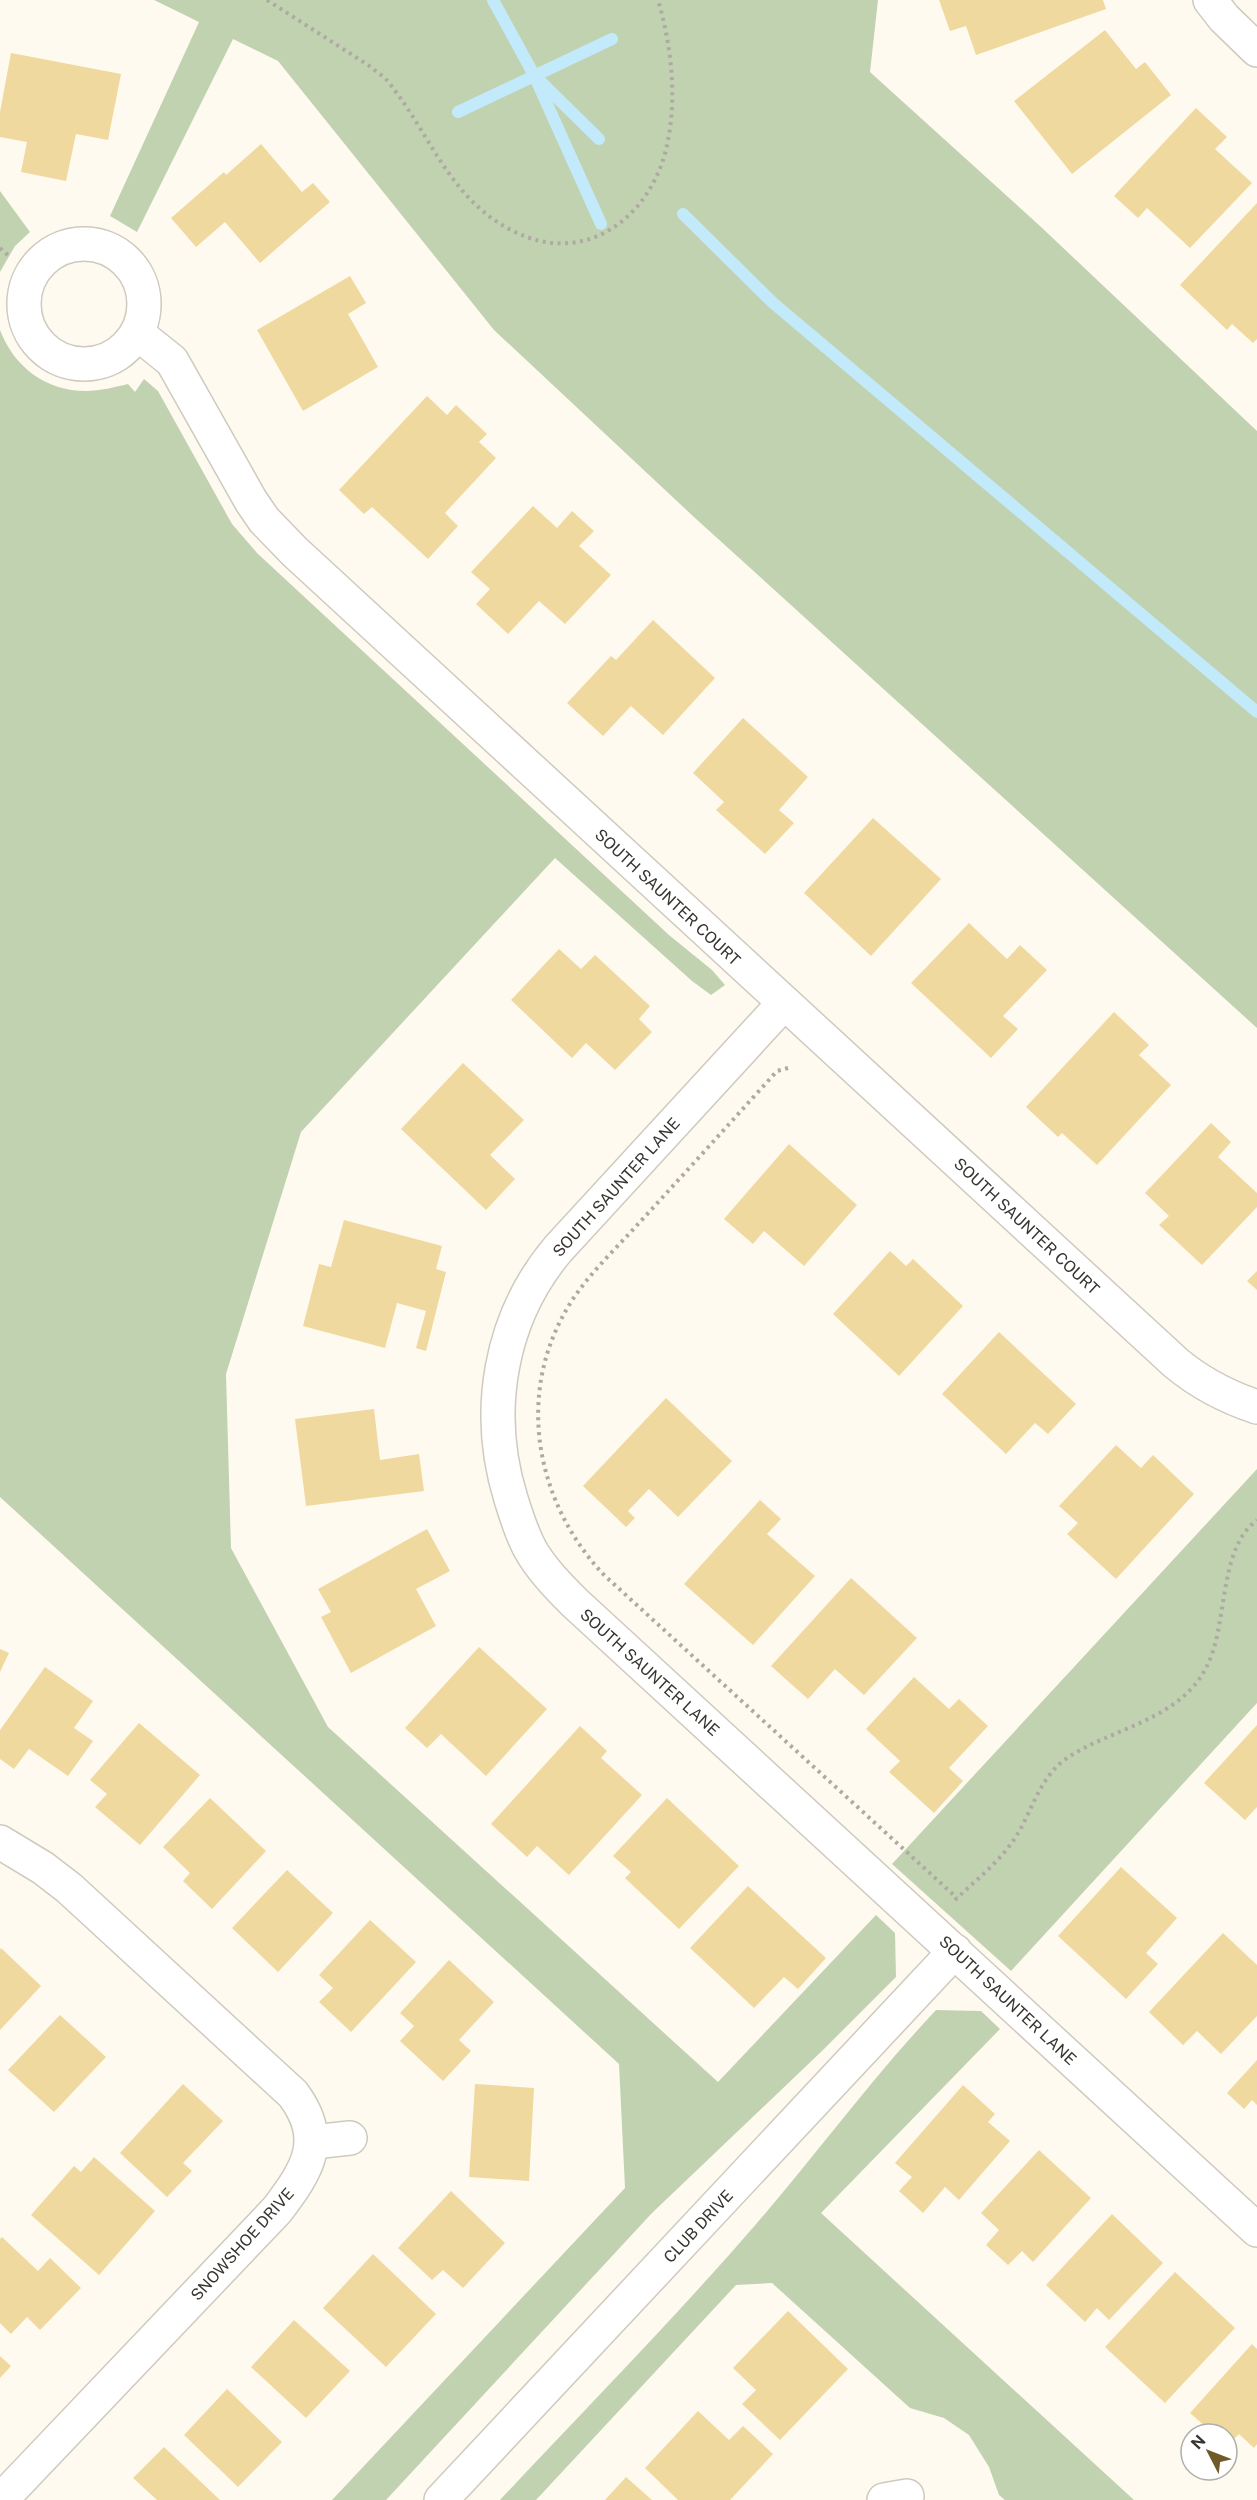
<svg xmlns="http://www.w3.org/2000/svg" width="1257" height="2500" font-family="'Public Sans',sans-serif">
<rect width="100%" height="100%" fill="#fffaef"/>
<path fill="#c1d2b1" d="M154 0H878L870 72 1040 226 1257 431V1028L695 518 494 330 278 61 233 39 137 232 110 216 199 22Z
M0 191 30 232 15 246 0 272Z
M0 330C14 367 46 391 86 391 100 391 115 387 128 384L135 392 144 379 158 391 232 524 257 553 669 935 712 970 725 985 711 995 692 981 555 858 301 1132 226 1374 231 1548 328 1727 718 2082 876 1915 895 1933 896 1977 823 2050 652 2213 386 2500H332L625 2188 619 2064 0 1497Z
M1257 1469V1703L1011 1971 892 1864Z
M936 2010 981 2011 1000 2029 821 2213 1134 2500H1005L999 2495 989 2467 969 2435 944 2418 910 2408 772 2283 736 2285 536 2500H500C586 2408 675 2318 757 2223 818 2152 872 2078 936 2010Z"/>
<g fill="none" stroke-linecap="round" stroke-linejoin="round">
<path stroke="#c3eafb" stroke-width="12" d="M493 0 534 75 601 224
M539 80 599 139
M458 112 612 39
M683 214 772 302 1257 712"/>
</g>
<path fill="#f0d99f" d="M939 0H1103L1106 9 976 55 966 26 950 31Z
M1105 30 1136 69 1145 62 1171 95 1072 174 1014 101Z
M11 53 121 74 108 140 76 134 66 181 21 172 27 142 0 137V112Z
M1196 108 1227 137 1215 149 1252 183 1190 248 1147 208 1138 218 1114 196Z
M261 144 302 192 313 183 330 202 260 263 225 222 196 247 171 218 224 172 226 175Z
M1257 203V339L1253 343 1232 324 1227 330 1180 285Z
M350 276 366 303 348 314 378 367 303 411 257 330Z
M427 396 447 415 456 405 487 434 479 442 496 458 445 513 458 526 428 559 372 507 364 514 339 490Z
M533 506 557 528 572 511 594 531 579 546 611 575 565 624 539 601 508 634 476 604 490 589 471 572Z
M653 620 715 678 663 735 631 706 603 736 567 703 611 656 616 660Z
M743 718 808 777 779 810 794 823 765 854 716 810 724 802 693 773Z
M873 818 941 879 871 956 804 893Z
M969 923 1007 959 1020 945 1047 970 1003 1016 1018 1029 991 1058 911 983Z
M559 949 581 969 595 955 650 1006 639 1019 652 1032 615 1070 586 1043 572 1058 511 1000Z
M1114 1012 1149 1045 1139 1055 1171 1085 1097 1165 1062 1133 1058 1137 1026 1107Z
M463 1063 524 1120 490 1155 515 1179 486 1210 401 1129Z
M1211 1123 1231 1142 1218 1157 1257 1193V1207L1202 1265 1159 1225 1169 1216 1145 1193Z
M789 1144 857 1205 804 1266 764 1231 753 1244 724 1219Z
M344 1220 442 1246 436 1269 446 1272 426 1351 416 1348 426 1311 397 1303 385 1348 303 1326 319 1264 331 1267Z
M890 1251 906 1266 913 1259 963 1306 899 1376 833 1314Z
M1257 1271V1290L1247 1281Z
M999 1332 1076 1404 1048 1434 1035 1423 1006 1454 942 1394Z
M666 1398 732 1461 678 1517 649 1489 628 1511 635 1518 626 1527 583 1486Z
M374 1409 380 1460 419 1454 424 1491 306 1506 295 1419Z
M1116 1445 1141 1468 1153 1455 1194 1494 1116 1579 1067 1534 1078 1523 1059 1506Z
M760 1500 781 1519 767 1534 815 1576 753 1645 684 1584Z
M427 1529 450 1571 416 1589 436 1626 351 1673 321 1617 331 1612 318 1589Z
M851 1578 917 1638 864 1695 835 1669 808 1699 771 1666Z
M479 1647 547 1709 486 1776 441 1734 427 1748 405 1728Z
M0 1649 9 1653 0 1672Z
M45 1667 93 1701 74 1728 93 1741 68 1776 29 1749 14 1769 0 1759V1730Z
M914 1677 949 1709 959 1699 988 1726 949 1768 963 1781 934 1813 889 1772 900 1761 866 1729Z
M139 1723 200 1775 140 1845 95 1807 107 1794 90 1780Z
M1257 1725V1807L1245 1820 1204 1783Z
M580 1726 607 1751 601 1758 642 1795 569 1875 537 1846 527 1857 491 1824Z
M210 1798 266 1851 212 1909 183 1881 190 1873 163 1847Z
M667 1798 739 1866 679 1929 625 1878 631 1872 613 1856Z
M1121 1867 1177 1918 1146 1953 1158 1964 1126 1999 1058 1936Z
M287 1870 333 1913 278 1972 232 1928Z
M748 1886 826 1958 798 1989 784 1977 754 2008 690 1948Z
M370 1920 416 1962 351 2032 319 2002 333 1988 319 1975Z
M1223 1933 1257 1965V2016L1221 2054 1197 2031 1183 2045 1149 2012Z
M1 1948 41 1986 0 2030V1950Z
M449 1960 494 2002 459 2040 471 2051 443 2081 400 2041 414 2026 400 2013Z
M60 2015 106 2057 54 2112 8 2070Z
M1257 2060V2105L1252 2100 1244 2109 1227 2093Z
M183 2084 223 2121 183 2163 192 2171 167 2197 120 2153Z
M475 2084 534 2088 529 2181 469 2177Z
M963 2085 995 2114 988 2122 1010 2141 959 2200 945 2187 923 2213 899 2191 912 2177 895 2163Z
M1039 2150 1091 2198 1033 2262 1022 2251 1008 2265 986 2245 999 2230 981 2213Z
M94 2157 155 2211 99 2275 31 2215 74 2166 81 2172Z
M451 2191 505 2243 463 2288 443 2270 432 2280 398 2248Z
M1112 2214 1163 2263 1109 2320 1097 2308 1085 2322 1046 2285Z
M2 2237 38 2271 50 2258 81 2288 40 2330 27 2317 11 2334 0 2323V2239Z
M373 2254 436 2314 386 2367 323 2308Z
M1175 2272 1235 2328 1165 2403 1105 2347Z
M788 2311 848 2369 780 2440 742 2404 756 2390 733 2368Z
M294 2320 350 2371 306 2418 251 2367Z
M1252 2344 1257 2349V2444L1254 2448 1239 2434 1227 2446V2434H1214L1190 2413Z
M0 2356 11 2366 0 2378Z
M227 2389 282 2442 238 2487 184 2435Z
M698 2411 729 2440 743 2426 773 2454 730 2500H678L645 2468Z
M164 2447 220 2500H157L133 2478Z
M626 2477 652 2500H605Z"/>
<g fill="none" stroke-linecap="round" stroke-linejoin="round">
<defs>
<path id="minor" d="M1210 0 1224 18 1257 50
M24 304a60 60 0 1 1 120 0a60 60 0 1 1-120 0Z
M137 333 172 361 251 501 264 520 295 552 1176 1363C1200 1383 1227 1397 1257 1407
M784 1003 558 1249C499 1319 484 1413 511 1499 517 1518 523 1538 533 1554 545 1573 560 1588 575 1603L1257 2230
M0 1842 43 1868 69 1888 293 2094C327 2140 308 2169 277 2210L1 2500
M313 2142 350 2138
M441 2500 955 1951
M884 2500 907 2496"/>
</defs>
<use href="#minor" stroke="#cfcabf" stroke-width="36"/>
<path stroke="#aeaaa2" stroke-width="4" stroke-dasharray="3 4.5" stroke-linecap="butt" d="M267 0 368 65 385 78C430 131 448 200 515 232 589 268 655 213 668 140 677 95 671 44 658 0
M0 248 11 258
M788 1068 777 1071C731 1122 685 1173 639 1223 613 1252 582 1280 564 1314 516 1401 538 1505 604 1575L957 1898
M955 1900C975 1881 997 1864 1013 1841 1032 1814 1038 1778 1067 1758 1112 1728 1178 1721 1206 1668 1229 1625 1217 1550 1257 1520"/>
<use href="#minor" stroke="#fff" stroke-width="33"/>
</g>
<g text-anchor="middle" stroke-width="4.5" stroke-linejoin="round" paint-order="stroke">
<g font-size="16" fill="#373531" stroke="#fff">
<text transform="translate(668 897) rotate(43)" y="6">SOUTH SAUNTER COURT</text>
<text transform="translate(616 1187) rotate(-48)" y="6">SOUTH SAUNTER LANE</text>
<text transform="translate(1027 1226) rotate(43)" y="6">SOUTH SAUNTER COURT</text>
<text transform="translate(650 1672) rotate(42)" y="6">SOUTH SAUNTER LANE</text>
<text transform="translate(1008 2000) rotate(43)" y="6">SOUTH SAUNTER LANE</text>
<text transform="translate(698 2226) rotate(-47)" y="6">CLUB DRIVE</text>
<text transform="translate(242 2244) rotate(-48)" y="6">SNOWSHOE DRIVE</text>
</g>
</g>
<g transform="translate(1209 2452) rotate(312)"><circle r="28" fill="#ffffff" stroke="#afaead" stroke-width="1.5"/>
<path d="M0-4.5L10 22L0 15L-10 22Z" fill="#715a2a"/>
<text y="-9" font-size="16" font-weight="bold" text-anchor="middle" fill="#373531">N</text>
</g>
</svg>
